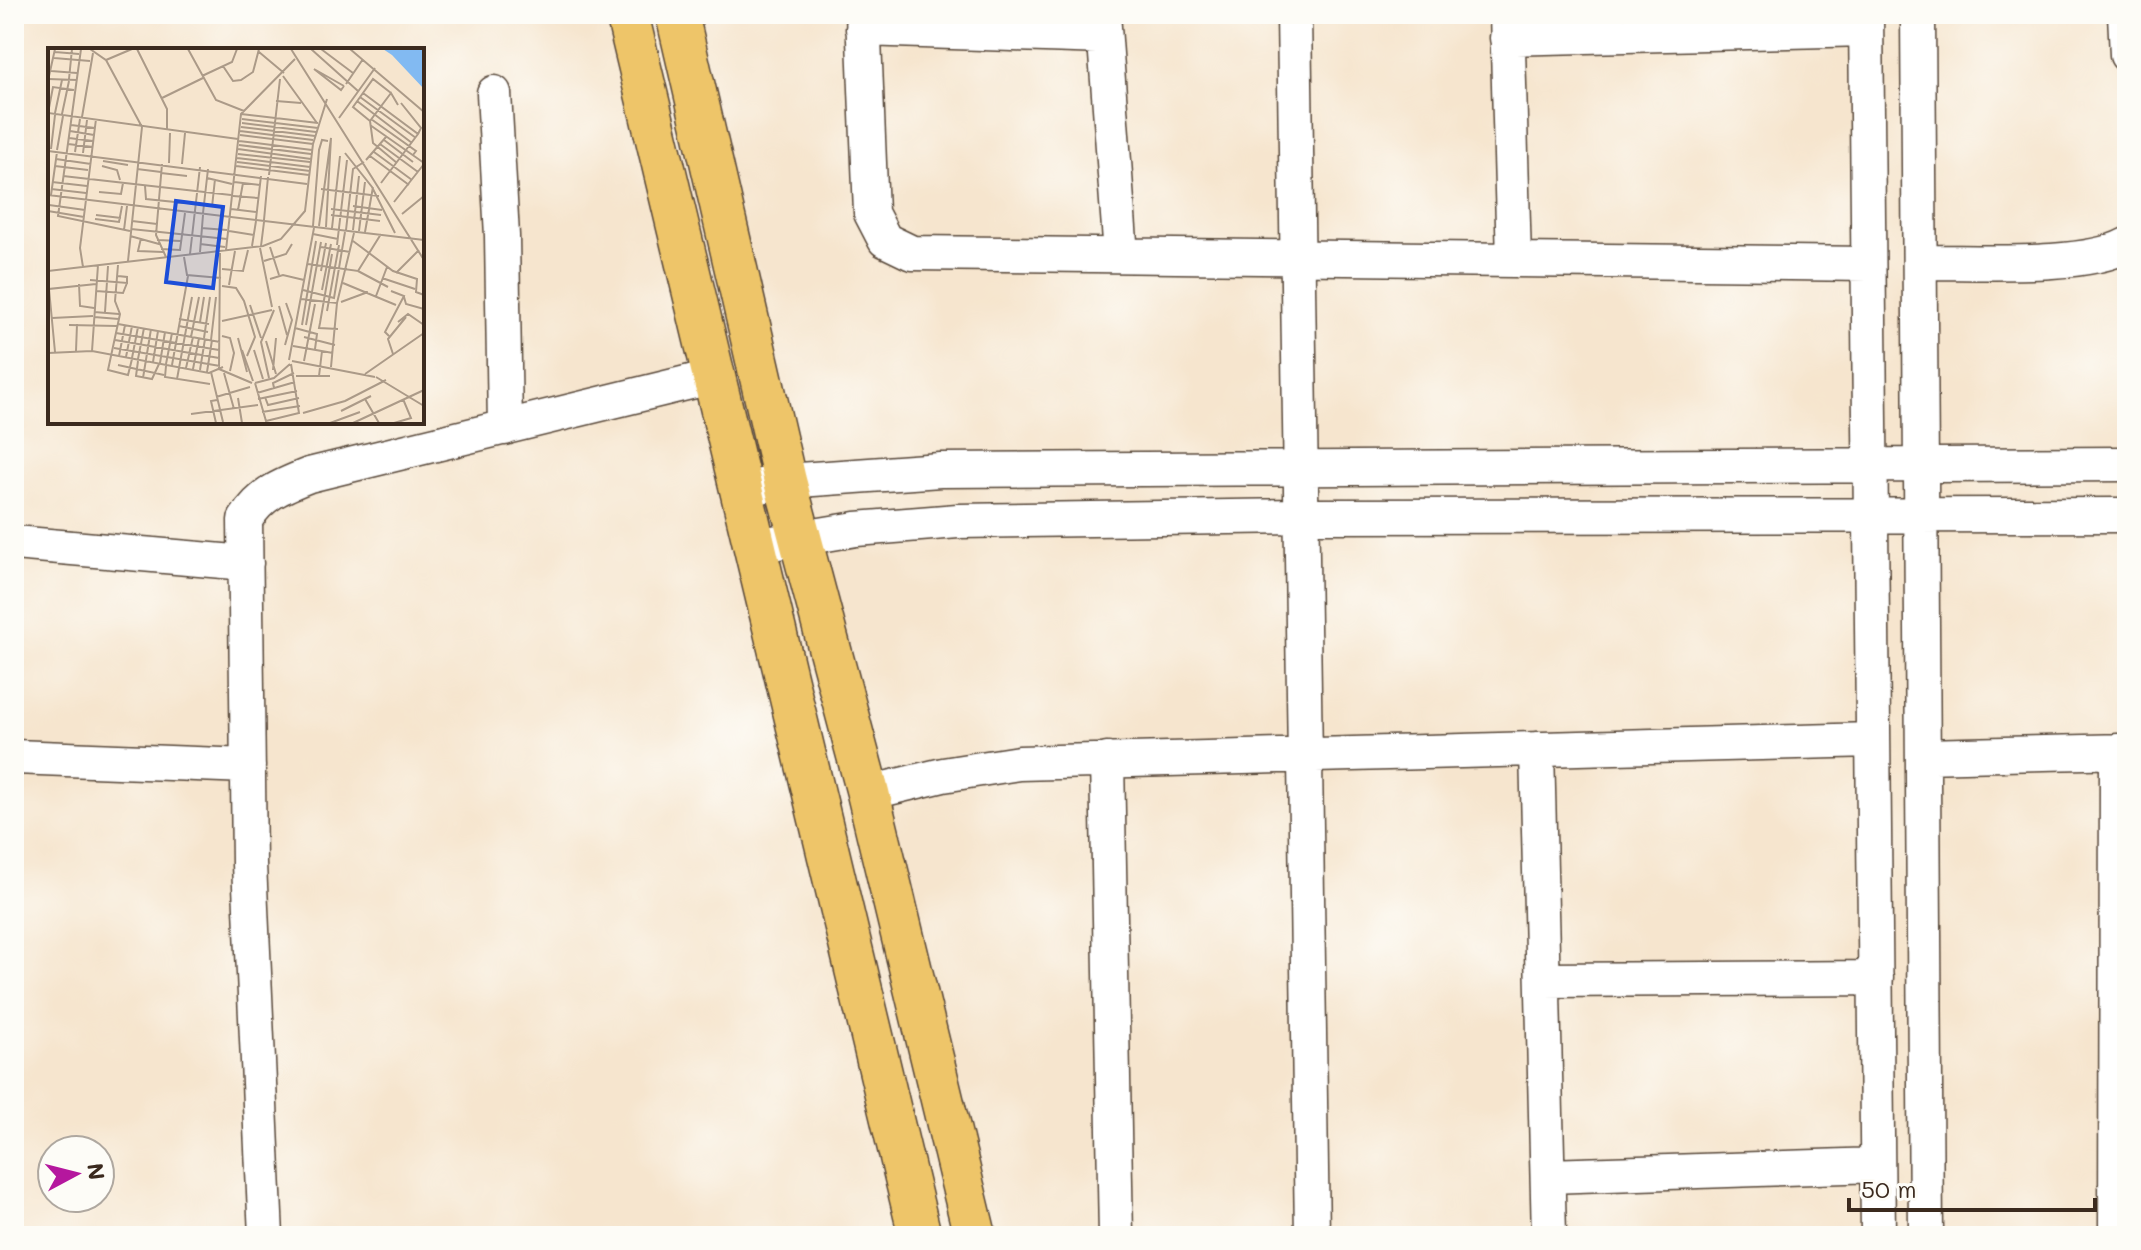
<svg xmlns="http://www.w3.org/2000/svg" width="2141" height="1250" font-family="Mali,sans-serif">
<rect width="100%" height="100%" fill="#fdfcf7"/>
<filter id="ink" filterUnits="userSpaceOnUse"><feTurbulence type="fractalNoise" baseFrequency=".0125" numOctaves="2"/><feDisplacementMap in="SourceGraphic" scale="16" xChannelSelector="R" yChannelSelector="G"/><feConvolveMatrix kernelMatrix="1 2 1 2 8 2 1 2 1" color-interpolation-filters="sRGB"/></filter>
<filter id="wash" filterUnits="userSpaceOnUse"><feTurbulence type="fractalNoise" baseFrequency=".006" numOctaves="4" result="noise"/><feDisplacementMap in="SourceGraphic" scale="32" xChannelSelector="R" yChannelSelector="G"/><feGaussianBlur stdDeviation="1.8" result="paint"/><feColorMatrix in="noise" values="0 0 0 0 0 0 0 0 0 0 0 0 0 0 0 0 0 1.4 0 .05"/><feComposite in="paint" operator="in"/></filter>
<g filter="url(#wash)">
<rect width="100%" height="100%" fill="#f6e5ce"/>
</g>
<g filter="url(#ink)">
<g fill="none" stroke-linecap="round" stroke-linejoin="round">
<defs>
<path id="minor" d="M863 14 871 213 885 240 912 253 1868 264
M1103 14 1121 255
M1294 14 1312 1236
M1507 14 1514 260
M1866 14 1878 1236
M1918 14 1926 1236
M2125 14 2127 55
M863 29 1104 37
M1507 38 1866 29
M494 93 502 236 505 428
M1920 262C1973 261 2083 269 2127 245
M742 490 785 481 940 470 2127 464
M14 543 246 563
M754 546 856 529 958 521 1301 516 2127 515
M1537 749 1549 1236
M1924 756 2127 751
M14 757 248 766
M1107 760 1116 1236
M868 793 943 775 1019 763 1873 740
M1543 980 1876 978
M1548 1176 1877 1165
M266 1236 249 864 245 520C261 494 281 486 309 475L715 376
M2116 1236 2117 751"/>
<path id="major" d="M627 14 920 1236
M677 14 785 481 868 793 975 1236"/>
</defs>
<use href="#minor" stroke="#574638" stroke-width="37"/>
<use href="#major" stroke="#574638" stroke-width="45"/>
<use href="#minor" stroke="#fff" stroke-width="34"/>
<use href="#major" stroke="#eec569" stroke-width="42"/>
</g>
</g>
<g transform="translate(48 48)">
<rect width="376" height="376" fill="#f6e5ce"/>
<path d="M335 1H376V41L344 7Z" fill="#82baf2"/>
<path fill="none" stroke="#ab9a88" stroke-width="2" d="M33 1 10 168 82 183M42 1 58 12 84 1M89 1 119 61V82M140 1 168 52 196 63M243 1 376 212M263 1 310 43M273 1 305 25M302 1 376 64M7 4 31 6M211 4 236 25M6 10 42 13M58 12 94 79 80 213M175 18 185 33 193 32 205 24 211 1M266 21 293 42 296 38M266 21 296 38M3 23 29 25M1 28 7 1M154 28 184 14 189 1M235 28 269 75M0 31 29 32M21 31 24 1M298 36 315 11M26 42 5 39 0 65 190 91M315 45 370 86 333 135M312 49 368 90M114 50 155 30M228 53 253 55M309 53 364 95M353 55 373 80 370 86M7 65 14 32M14 66 21 33M193 66 270 75M34 69 45 5M291 70 327 20M194 71 270 80M323 71 368 103 365 107M322 73 305 59 325 31 343 45M194 75 268 84M23 77 47 80M322 77 376 115M193 79 267 88M22 83 46 87M192 83 265 92M192 87 265 96M21 90 45 93M336 92 365 114M191 93 264 102M20 96 45 99M332 96 370 124M191 97 263 106M3 101 7 67M190 101 263 111M9 102 15 68M0 103 259 136M27 104 32 71M326 104 364 132M35 105 39 72M297 105 324 139 347 185M190 106 262 114M322 108 361 137M189 110 262 119M8 111 43 116M318 112 338 89M55 113 80 117M189 114 262 123M121 115 122 85M349 115 325 95 322 73 343 45 350 57M114 116 108 187 118 209M134 116 137 85M7 118 40 122M54 118 69 122 72 132M188 118 261 127M89 121 113 124M113 125 139 128M221 127 232 31M15 128 183 147M159 130 184 136M4 134 39 138M186 134 212 137M97 138 98 151 137 155M3 141 38 145M273 141 331 148M51 144 73 146 75 135M0 147 376 192M3 147 9 104M185 148 210 150M346 154 376 116M1 157 37 162M305 158 334 162M164 159 167 131M183 161 209 164M283 161 333 167M190 162 195 135M0 163 36 169M155 165 160 121M354 166 376 148M48 167 73 170M283 167 332 173M47 171 71 174 74 158M208 171 213 128M216 172 220 129M84 173 109 176M265 178 271 102 274 92 280 93M271 178 283 90 278 179M153 180 179 182M284 180 292 108M83 181 179 191M76 182 79 158M298 182 305 121 316 114M305 182 311 128M181 183 206 187M311 183 317 134M317 184 325 139M265 186 290 191M82 188 111 196M93 190 90 203 115 204M109 192 133 193M305 193 345 223 369 231 368 244 376 247M152 196 177 199M289 197 299 112M204 198 208 173M213 198 216 174M222 199 231 227M273 199 302 204M212 200 224 259M113 201 132 202 137 165M178 202 193 66 247 11M152 204 155 167M172 205 171 321 204 335M142 206 152 119M136 209 139 227 173 230M216 213 238 206 244 196M260 216 310 223 333 186M70 217 67 253 72 266 60 322 80 327 84 311M35 219 32 200 48 71M174 221 195 223 200 202M0 223 215 198 233 191 257 163 265 96 279 51M273 223 278 195M310 223 340 239M348 225 371 202M334 230 367 241M222 231 235 227 256 232M42 232 79 235V229L70 228M295 235 348 257M31 236 32 258 46 260M181 237 187 203M174 238 188 240 196 253 207 289 199 308M255 242 286 250 297 184M274 242 283 196M48 243 75 245 79 235M328 248 339 219M356 249 358 256 376 261M253 251 289 255M293 254 320 244M202 257 213 290M231 258 239 287M279 263 291 197M46 264 71 266M57 264 60 218M46 269 71 271M4 270 45 268M131 271 161 276M174 273 224 262M152 274 156 249M350 274 360 266 376 277M272 275 284 206M272 275 271 280 290 281M70 276 172 294M21 277 69 278M254 277 268 193M258 277 273 194M131 278 160 284M247 280 269 286 267 301M68 285 171 302M174 288 182 290 186 305 182 323M341 288 337 284 356 248 343 243M143 289 151 249M256 289 287 297M156 290 162 249M190 290 199 324M67 292 171 310M163 292 168 249M218 293 228 326M237 297 244 272 238 255M245 298 285 305M66 300 172 318M194 302 205 333M206 302 215 331M28 303 29 276M44 303 50 217M7 304 1 241 48 236M0 305 44 303 161 325 175 319M345 306 340 291 358 269M71 308 77 277M78 309 84 278M84 310 90 279M90 311 96 280M241 312 266 180M90 313 88 328 104 331 111 316M244 313 327 329M256 313 267 256M105 314 110 283M112 315 117 284M118 316 124 285M70 317 116 327M124 317 140 228M118 318 117 329 162 336M283 319 289 255 306 185M138 320 145 289M145 321 151 290M152 322 157 291M225 322 228 290M159 324 164 292M163 324 175 374M176 325 186 361M317 326 376 285M248 328H282M271 328 274 303M328 329 376 358M95 330 103 281M221 330 213 294 226 262M129 331 144 249M207 335 218 373 251 365 243 316M207 335 226 330 242 316M226 340 225 335 246 325M209 345 247 334M168 349 202 339M217 349 220 357 251 350M190 350 194 375M210 351 249 343M317 351 331 375M293 363 323 348M214 364 252 358M255 365 297 353 338 332M143 366 210 357M168 375 163 353 169 352M282 375 312 364M305 375 376 342M346 375 363 370 355 351"/>
<path fill="#1d4ed8" fill-opacity="0.15" stroke="#1d4ed8" stroke-width="4" d="M128 153 175 159 165 240 118 234Z"/>
<rect width="376" height="376" fill="none" stroke="#3b2a1e" stroke-width="4"/>
</g>
<rect width="2141" height="1250" fill="none" stroke="#fdfcf7" stroke-width="48"/>
<g transform="translate(76 1174) rotate(83)"><circle r="38" fill="#fdfcf7" stroke="#afa8a0" stroke-width="2"/>
<path d="M0-6L14 30L0 20L-14 30Z" fill="#b5179e"/>
<text y="-12" font-size="22" font-weight="bold" text-anchor="middle" fill="#3b2a1e">N</text>
</g>
<path d="M1849 1198v12h246v-12" fill="none" stroke="#3b2a1e" stroke-width="4"/>
<text x="1861" y="1198" font-size="24" fill="#3b2a1e" stroke="#fdfcf7" stroke-width="6" paint-order="stroke">50 m</text>
</svg>
